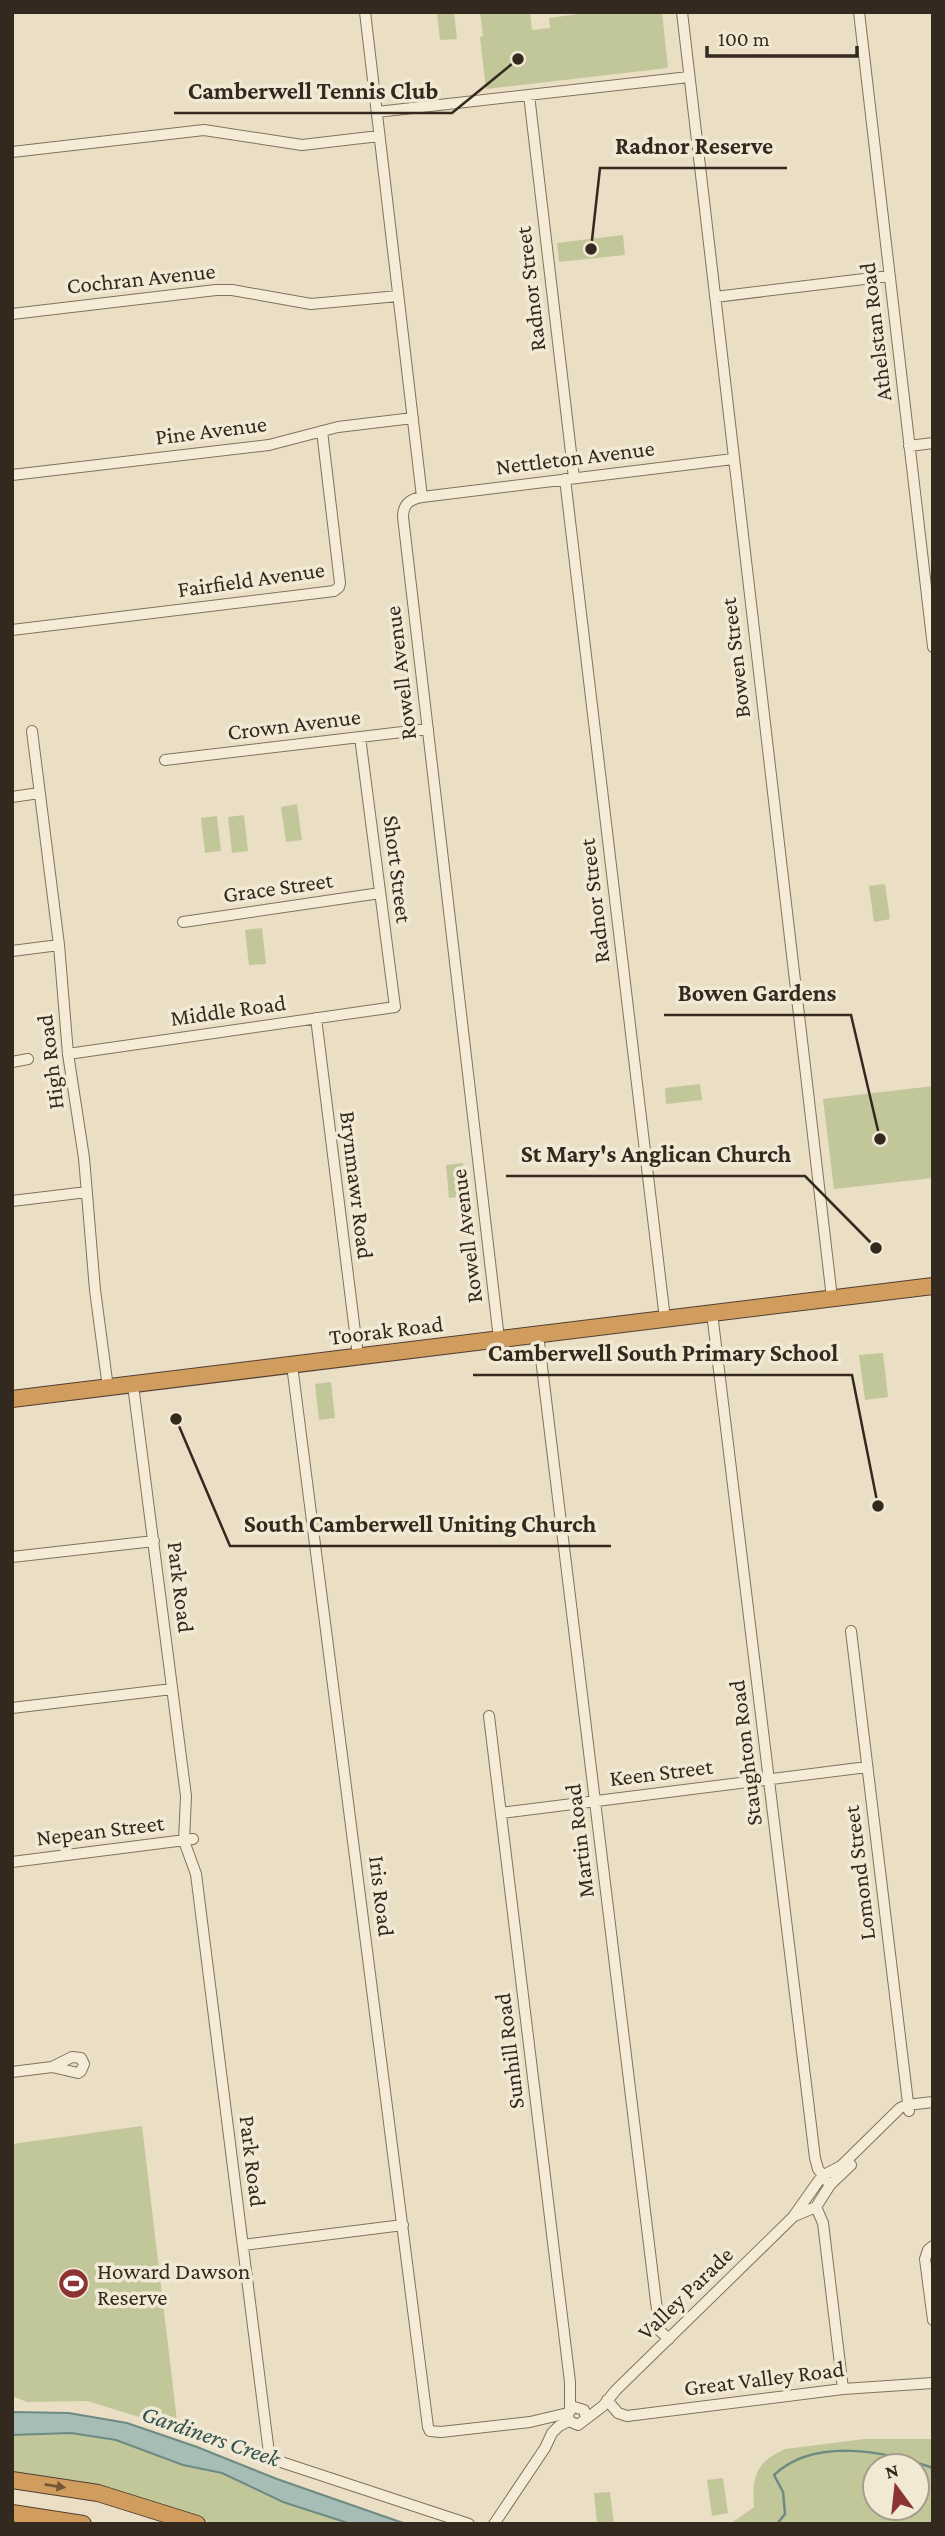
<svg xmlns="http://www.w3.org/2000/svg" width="945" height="2536" font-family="'Crimson Pro',serif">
<rect width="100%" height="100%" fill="#eadec5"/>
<path fill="#c2c79a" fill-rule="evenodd" d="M437 12H454L457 39 440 40Z
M480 12H530L532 30 550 28 549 18 594 12H662L668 68 486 89 480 37 483 36Z
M623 235 625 255 559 262 557 243Z
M297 804 302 840 286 842 281 807Z
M244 815 248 851 232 853 228 817Z
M217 816 221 851 205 853 201 818Z
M885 884 890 919 874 922 869 886Z
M262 928 266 964 249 965 245 930Z
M700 1084 702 1100 666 1104 665 1088Z
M933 1086V1178L834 1189 823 1099Z
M463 1163 467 1196 449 1198 446 1165Z
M883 1353 888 1397 865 1400 859 1355Z
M331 1382 335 1418 319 1420 315 1384Z
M142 2126 178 2429 87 2401 27 2402 12 2396V2144Z
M71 2433 116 2440 183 2465 222 2473 283 2502 351 2524H213L186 2512 106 2487 12 2473V2435Z
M864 2439H933V2524H730L754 2507C752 2476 755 2463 785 2449ZM917 2466V2508H875V2466Z
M723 2478 728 2513 712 2516 707 2480Z
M610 2492 614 2524H597L594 2493Z"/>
<path fill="#a6bdb6" stroke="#6e8b83" stroke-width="2" d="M12 2412 69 2413 127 2423 197 2447 277 2479 406 2524H351L283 2502 222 2473 183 2465 116 2440 71 2433 12 2435Z"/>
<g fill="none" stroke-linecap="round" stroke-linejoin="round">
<path stroke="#6e8b83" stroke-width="2.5" d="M777 2524 785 2514 783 2492 774 2475C814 2437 886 2451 933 2468"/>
<defs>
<path id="minor" d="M365 12 422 497C410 499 403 504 403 517L499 1339
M682 12 832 1298
M859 12 933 647
M529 95 574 478
M377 112 689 77
M12 152 204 130 302 145 379 136
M715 297 889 276
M12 314 216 290H232L311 304 398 296
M909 446 933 443
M12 475 269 445 338 427 413 418
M565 479 665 1319
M422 497 733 459
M12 630 334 591 339 587 340 583 322 431
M32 731 59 945 68 1054 84 1158 95 1290 108 1388
M165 760 428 729
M12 797 39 793
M183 922 380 893
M12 951 59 945
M316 1018 358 1356
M68 1054 395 1007 360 737
M12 1062 28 1059
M12 1201 87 1192
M712 1313 815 2158 818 2169 830 2185
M538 1334 658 2318 660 2331 669 2339
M292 1365 428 2427 430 2431 441 2432 530 2422 568 2413
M133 1385 186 1796 184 1841 196 1874 269 2453 278 2461 469 2524
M12 1557 154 1541
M851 1631 909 2111
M12 1708 172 1689
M489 1716 570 2382V2410
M501 1813 867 1767
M12 1862 193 1839
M12 2072 52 2067 78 2073 81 2071 84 2064 81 2058 72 2057 52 2067
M816 2207 823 2223 843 2389
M794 2216 816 2207 830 2185 851 2165
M243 2245 403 2225
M933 2246 928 2250 925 2259 933 2320
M607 2400 618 2413 627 2416 843 2389 933 2383
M586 2418 584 2410 574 2407 568 2413 569 2421 578 2425 603 2406 616 2390 793 2217 822 2176 841 2166 900 2108 907 2105 933 2102
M494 2524 545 2448 552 2433 559 2426 569 2421"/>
<path id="highway" d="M12 1399 933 1286
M12 2480 98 2493 197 2524
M12 2513 83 2524"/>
</defs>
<use href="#minor" stroke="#83715d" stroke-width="12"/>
<use href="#highway" stroke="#513f31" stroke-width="18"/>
<use href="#minor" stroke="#f5ecd7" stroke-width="10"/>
<use href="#highway" stroke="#d19d5e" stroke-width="16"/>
</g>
<defs><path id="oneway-solid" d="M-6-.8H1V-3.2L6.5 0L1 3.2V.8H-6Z" transform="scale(1.75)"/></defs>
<use fill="#735738" href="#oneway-solid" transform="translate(55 2486) rotate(9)"/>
<defs>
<symbol id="stadium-disc" viewBox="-11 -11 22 22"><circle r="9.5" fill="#8c3334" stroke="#f2e9d4"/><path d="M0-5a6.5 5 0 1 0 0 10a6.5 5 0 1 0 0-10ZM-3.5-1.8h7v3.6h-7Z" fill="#fff"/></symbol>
</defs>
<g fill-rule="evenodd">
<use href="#stadium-disc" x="56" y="2266" width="35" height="35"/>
</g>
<g text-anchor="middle" stroke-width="7" stroke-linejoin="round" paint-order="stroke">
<g font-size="23" fill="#34291f" stroke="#f2e9d4">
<text transform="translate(141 278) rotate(-6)" y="8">Cochran Avenue</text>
<text transform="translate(530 289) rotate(-97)" y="8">Radnor Street</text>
<text transform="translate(875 332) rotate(-97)" y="8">Athelstan Road</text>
<text transform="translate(211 430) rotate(-7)" y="8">Pine Avenue</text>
<text transform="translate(575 457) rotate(-7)" y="8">Nettleton Avenue</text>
<text transform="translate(251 579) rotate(-8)" y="8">Fairfield Avenue</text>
<text transform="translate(735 658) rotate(-97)" y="8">Bowen Street</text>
<text transform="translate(400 673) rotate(-97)" y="8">Rowell Avenue</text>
<text transform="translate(294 724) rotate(-7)" y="8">Crown Avenue</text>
<text transform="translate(398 869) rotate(83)" y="8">Short Street</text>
<text transform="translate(278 887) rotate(-8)" y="8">Grace Street</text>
<text transform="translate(594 901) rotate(-97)" y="8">Radnor Street</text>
<text transform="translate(228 1010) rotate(-8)" y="8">Middle Road</text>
<text transform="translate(50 1062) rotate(-97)" y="8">High Road</text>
<text transform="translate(357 1185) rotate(83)" y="8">Brynmawr Road</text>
<text transform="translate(466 1236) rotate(-97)" y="8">Rowell Avenue</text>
<text transform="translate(386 1330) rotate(-7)" y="8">Toorak Road</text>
<text transform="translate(181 1587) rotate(83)" y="8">Park Road</text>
<text transform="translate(745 1753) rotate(-97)" y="8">Staughton Road</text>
<text transform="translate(661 1772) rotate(-7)" y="8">Keen Street</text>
<text transform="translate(100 1830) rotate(-7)" y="8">Nepean Street</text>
<text transform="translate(579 1841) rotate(-97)" y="8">Martin Road</text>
<text transform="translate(859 1873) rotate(-97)" y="8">Lomond Street</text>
<text transform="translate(382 1896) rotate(83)" y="8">Iris Road</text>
<text transform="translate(509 2051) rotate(-97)" y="8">Sunhill Road</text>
<text transform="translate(253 2161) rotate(83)" y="8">Park Road</text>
<text transform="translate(685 2293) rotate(-44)" y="8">Valley Parade</text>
<text transform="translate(764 2378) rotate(-7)" y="8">Great Valley Road</text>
</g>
<g font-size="23" fill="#34291f" stroke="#f2e9d4" text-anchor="start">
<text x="97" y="2279">Howard Dawson<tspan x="97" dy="26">Reserve</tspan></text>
</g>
<g font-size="24" font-style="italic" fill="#305350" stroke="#f2e9d4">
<text transform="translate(211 2436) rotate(19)" y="8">Gardiners Creek</text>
</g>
</g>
<path fill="none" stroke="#34291f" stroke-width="2.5" d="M518 59L452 113H174M591 249L600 168H787M880 1139L851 1015H664M876 1248L805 1176H506M878 1506L852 1375H473M176 1419L230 1546H611"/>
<g fill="#34291f" stroke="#f2e9d4" stroke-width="2.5">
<circle cx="518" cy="59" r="7"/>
<circle cx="591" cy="249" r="7"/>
<circle cx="880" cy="1139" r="7"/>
<circle cx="876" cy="1248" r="7"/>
<circle cx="878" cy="1506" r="7"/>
<circle cx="176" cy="1419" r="7"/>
</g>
<g font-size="24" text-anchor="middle" font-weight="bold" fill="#34291f" stroke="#f2e9d4" stroke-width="7" stroke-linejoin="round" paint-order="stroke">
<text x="313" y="99">Camberwell Tennis Club</text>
<text x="694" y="154">Radnor Reserve</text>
<text x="757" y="1001">Bowen Gardens</text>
<text x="656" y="1162">St Mary's Anglican Church</text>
<text x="663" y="1361">Camberwell South Primary School</text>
<text x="420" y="1532">South Camberwell Uniting Church</text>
</g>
<rect width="945" height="2536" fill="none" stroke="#34291f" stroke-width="28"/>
<g transform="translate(896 2487) rotate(345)"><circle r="33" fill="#f2e9d4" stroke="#a69c8c" stroke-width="2"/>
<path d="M0-5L12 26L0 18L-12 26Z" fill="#8c3334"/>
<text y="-10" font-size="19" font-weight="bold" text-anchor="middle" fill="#34291f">N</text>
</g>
<path d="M707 46v10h150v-10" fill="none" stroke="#34291f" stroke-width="3.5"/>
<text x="718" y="46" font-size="21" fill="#34291f" stroke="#f2e9d4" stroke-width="5" paint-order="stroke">100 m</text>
</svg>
